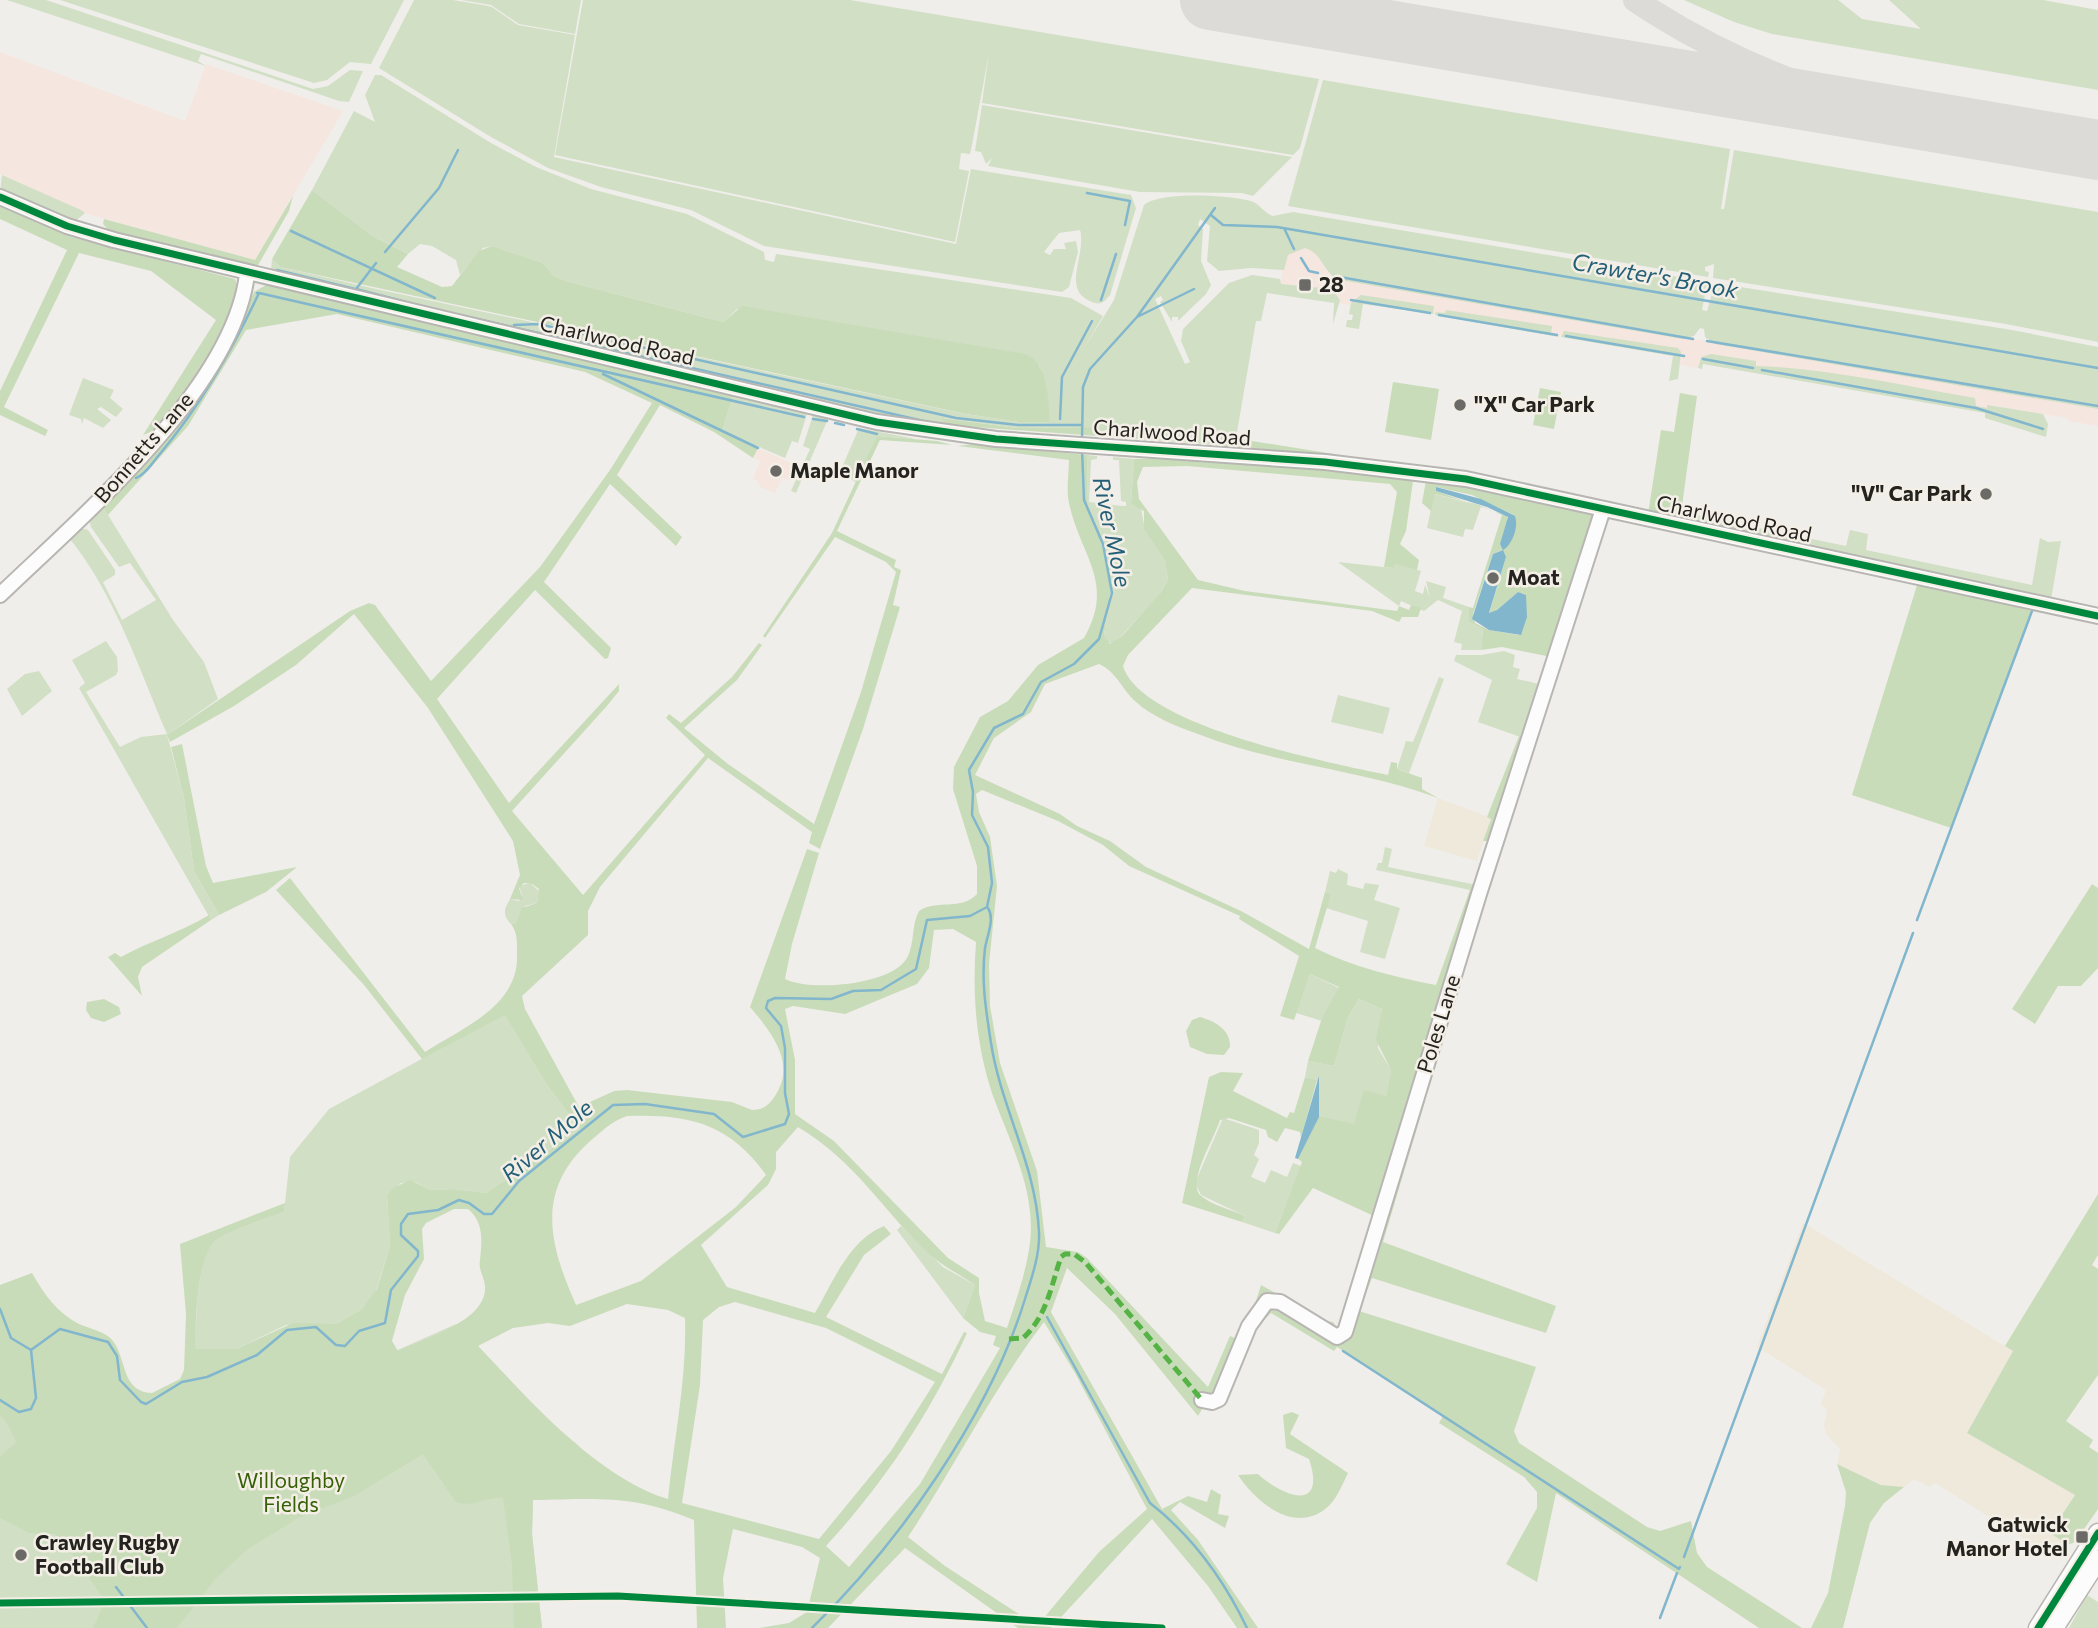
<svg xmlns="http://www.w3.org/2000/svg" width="2098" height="1628" font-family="Commissioner,sans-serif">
<rect width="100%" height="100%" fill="#f0eeea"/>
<path fill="#f5e6e0" d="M0 52 185 121 206 64 343 111 255 260 87 214 0 174Z
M1306 246 1322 254 1337 277 2098 409V426L2068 421V418L1988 405 1987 408 1700 358 1698 368 1680 365 1681 353 1564 332 1559 337 1356 299 1350 305 1339 303 1280 284 1284 259 1291 250Z
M758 448 795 465 789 480 782 478 775 493 760 487 758 481 753 479 760 461 753 458Z"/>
<path fill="#efe9dc" d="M1438 798 1491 818 1477 861 1424 846Z
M1803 1223 2013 1351 1967 1433 2076 1495 2050 1533 2065 1544 2055 1558 1935 1483 1929 1487 1914 1479 1904 1487 1882 1485 1837 1464 1840 1449 1826 1434 1824 1425 1827 1409 1821 1405 1826 1390 1757 1347Z"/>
<path fill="#d1dfc5" d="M7 0H46L313 89 328 86 350 70 363 71 349 102 339 101 201 54 198 61 206 66Z
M60 0H404L371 64 350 62 327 80 314 83Z
M414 0H453L483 5 492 7 518 25 575 35 554 157 956 244 971 169 1131 195 1136 208 1110 295C1105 301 1101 306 1092 302 1060 290 1087 255 1080 230L1059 233 1044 252 1050 255 1054 249H1066L1064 243 1076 241 1078 252 1069 287 1062 292 764 246 691 210 601 187 548 168 491 137 379 68Z
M461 0H581L575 34 519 24 491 5Z
M583 0H850L1319 79 1300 148 1293 155 982 103 989 53 972 145 970 154 961 153 959 169 969 171 955 242 555 155Z
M1684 0H1838L1862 19 1921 29 1889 0H2043L2098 10V90L1772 34 1734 22Z
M375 75H381L491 143 536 167 591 189 687 214 764 252 765 260 774 262 776 254 1071 298 1103 316 1083 350 1114 300 1144 205C1160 191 1230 195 1251 201 1260 204 1264 213 1273 216L1293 212 1703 281 1707 285 1702 310 1707 311 1715 283 2012 330 2098 347V409L1715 344 1705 337 1704 329 1700 328 1694 336 1683 339 1340 280C1323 274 1323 253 1305 248L1288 255 1284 270 1251 268 1219 271 1207 261 1210 226 1200 219 1198 225 1203 229 1201 261 1211 285 1206 294 1178 321V317H1172V322L1160 302 1163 300 1161 296 1155 299 1185 364 1190 362 1181 341 1183 329 1229 283 1252 275 1280 279 1281 284 1332 289 1340 300 1333 324 1334 303 1267 293 1261 321H1256L1236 438 1221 436 1219 445 1098 436 1096 427 1017 428 943 418 947 425 977 429 931 426 271 271 272 259 280 267 376 289 965 414 1018 422H1050L1040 366 737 309 723 322 566 281 554 276 543 263 492 246 483 248 460 275 456 260 432 246 420 244 408 254 374 237 312 190 354 111 375 122 365 95Z
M1323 80 1730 149 1721 209H1724L1734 150 2098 212V342L2006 324 1713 278 1714 264 1705 267V271L1709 272 1708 277 1288 206Z
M982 105 1292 157 1253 196 1242 193 1140 192 988 166 992 158 986 164 981 152 975 151Z
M2 175 81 210 85 213 74 222 0 193Z
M1361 295 1434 306 1433 314 1363 304 1359 329 1346 327 1347 320H1352L1353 315 1349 314 1351 303Z
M1446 310 1552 326 1551 333 1559 337 1435 315 1436 312 1445 313Z
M1564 331 1678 348 1681 352 1678 379 1669 381 1673 356 1561 337Z
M1711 354 1756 361V366C1827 368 1903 386 1975 398L1976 406 1987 408V405L2043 414 2048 424 2046 437 1985 418V413L1703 364 1702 369 1698 368 1701 357Z
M83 378 114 390 110 398 123 409 116 417 101 407 97 409 111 420 103 428 84 418 82 424 81 419 69 415Z
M734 393 807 414 798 443 792 441 785 458 722 431Z
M813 415 828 419 796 493 791 491 810 449 803 446Z
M859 428 916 439 877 436 857 483 840 472Z
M1087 455 1097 456V459L1091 460 1089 502 1122 506H1126V502L1121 501 1119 460H1113V457L1134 459 1131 504 1141 508 1145 530 1165 561 1168 579 1159 595 1114 644 1107 642 1104 635 1112 580 1098 529 1088 509Z
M1434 494 1481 506 1473 530 1465 529 1463 537 1427 528Z
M103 507 173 620 204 662 218 699 167 735 184 798 194 871 219 915 211 920 79 688 85 683 72 660 106 641 117 657 118 671 116 675 86 692 120 747 141 737 167 734C139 669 115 595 70 539L80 528 88 530 115 570V575L103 582 122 620 156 600 130 563 119 567 91 527 89 519Z
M1682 512 1846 546 1850 530 1868 534 1866 550 2032 585 2040 538 2048 542 2061 541 2051 600 1680 521Z
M1338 562 1393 568 1394 563 1421 571 1415 591 1423 594 1425 585 1430 598 1426 581 1446 587 1443 598 1469 607V622L1483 629 1481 650H1461L1462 644 1454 642 1462 611 1438 600 1424 611 1401 601 1399 606Z
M1504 651 1515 655 1513 667 1520 669 1517 679 1539 684 1542 675 1526 739 1478 722 1492 680 1454 661 1456 655H1481Z
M39 671 52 691 22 716 7 689 25 674Z
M1439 677 1444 679 1409 773 1397 769 1406 741 1413 742Z
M1338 695 1390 708 1383 734 1331 722Z
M1385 847 1392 849 1388 867 1472 884 1470 890 1376 870 1378 863H1382Z
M1338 869 1348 874 1347 885 1363 889 1365 883 1379 885 1374 900 1400 908 1385 959 1360 952 1368 921 1326 908 1330 894 1325 892 1330 871 1336 873Z
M530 883 539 891 537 903 525 906 516 923 511 924C502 915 504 909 510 899L519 901 522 895 519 886Z
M1310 974 1339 988 1322 1021 1296 1013Z
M1359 999 1382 1009 1378 1048 1391 1070 1386 1097 1354 1125 1319 1116 1317 1080 1305 1077 1308 1061 1334 1066 1348 1017Z
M505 1014 547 1085 580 1129 486 1193 454 1189 431 1190 415 1182 401 1183 387 1196 390 1246 375 1294 362 1309 336 1324 286 1325 236 1349H196C196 1324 195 1255 218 1239 237 1227 263 1220 284 1212L290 1157 329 1109Z
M1223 1118 1259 1130V1143L1254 1155 1259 1159 1251 1177 1265 1183 1271 1170 1287 1177 1293 1163 1301 1166 1275 1233 1242 1222 1245 1216 1201 1195 1195 1183Z
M901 1226 943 1267 975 1285 963 1318 897 1230Z
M456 1324 485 1341 478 1346 550 1422 579 1446 533 1500 532 1534 542 1628H0V1404L137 1400 353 1370Z
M2087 1595 2098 1602V1628H2069Z"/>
<path fill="#c9dcb9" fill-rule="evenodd" d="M312 190 374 237 408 254 397 267 442 287 452 286 479 251 492 246 543 263 554 276 566 281 723 322 742 306 1025 354C1049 363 1048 400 1050 422H1018L966 414 280 267 272 259Z
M293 196 289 211 257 267 110 232 103 224 104 219 255 260Z
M0 205 71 237 235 279C249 304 173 414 151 432L143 435 216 320 151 271 79 253 4 407 48 430 45 436 0 415V391L67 250 0 219Z
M266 285 734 393 722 431 758 448 753 458 714 432 660 405 617 475 682 537 676 546 610 484 544 582 611 648 608 658 605 659 535 590 437 699 509 803 619 684V691L606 707 512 811 583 895 705 755 666 718 669 714 681 723 732 677 759 643 762 645 737 680 684 728 728 764 814 824 861 692 896 572 886 562 835 537 765 638 763 636 832 533 877 436 937 441 952 445 880 440 837 531 896 560 894 567 901 570 893 605 900 607 863 729 820 849 809 843 812 832 708 758 600 887 588 911V935L522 996 525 1009 579 1107 614 1091 627 1090 732 1102 752 1110C763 1110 769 1105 775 1096 797 1063 771 1032 750 1007L807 849 819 853 792 944 785 979C810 992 892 985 907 958 915 943 911 925 919 911 936 899 962 911 977 894V866L953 789 954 767 980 717 1008 701 1038 665 1084 638C1116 582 1080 556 1069 503 1066 490 1069 473 1069 460L958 446 973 444 1087 455 1088 509 1098 529 1112 580 1104 635 1110 644 1122 636 1161 592 1168 579 1165 561 1144 529V511L1131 504 1134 459 1190 457 1311 467 1413 481 1406 531 1400 544 1419 560 1417 570 1395 564 1393 568 1384 567 1397 492 1390 484 1187 466 1143 467 1137 482 1139 499 1198 580 1245 591 1397 611 1399 606 1409 610 1411 605 1421 608 1418 617H1402L1399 622 1372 611 1192 588 1128 655 1123 666C1141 726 1330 763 1388 775L1391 762 1397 763V769L1422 778V789L1438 798C1360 769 1276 765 1198 734 1178 727 1152 717 1136 702 1123 691 1116 671 1099 664L1045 684 1031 712 994 738 975 775 1060 814 1077 826 1110 841 1146 867 1241 911 1309 949 1325 892 1331 894 1315 948C1353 967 1395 977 1436 985L1472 884 1489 887 1383 1242 1556 1306 1546 1333 1372 1278 1359 1311 1536 1367 1514 1431 1519 1443 1647 1527 1660 1531 1691 1521 1697 1553 1707 1567 1802 1628H1759L1556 1493 1537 1582 1506 1564 1537 1508V1492L1524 1477 1439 1423 1443 1416 1337 1347 1334 1351 1271 1313 1255 1329 1230 1395 1219 1392 1205 1404 1198 1416 1115 1314 1067 1268 1051 1312 1162 1509 1188 1496 1207 1502 1211 1489 1221 1495 1218 1514 1229 1516 1225 1528 1180 1502 1171 1510 1198 1540 1258 1628H1237L1208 1586 1152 1519 1051 1628H1018L905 1548 828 1628H759L789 1623 807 1612 820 1558 802 1547 733 1529 723 1578 726 1628H697L694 1520C631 1494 598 1499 533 1500L532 1534 542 1628H514L512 1565 503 1498C487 1496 472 1508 456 1502L423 1454 354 1496 298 1518 248 1549 217 1577 177 1628H93L102 1608 103 1598 62 1539 54 1534 29 1533 0 1518V1457L16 1442 6 1421 0 1416V1285L32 1273C44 1294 57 1313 79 1324 90 1329 105 1331 113 1341 127 1359 121 1392 152 1393L180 1379 184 1370 186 1314 180 1244 285 1203 284 1212C263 1220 238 1227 218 1239 196 1254 195 1324 196 1349H236L293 1323 336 1324 362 1309 377 1289 390 1246 387 1196 393 1188 410 1180 431 1190 454 1189 486 1193 580 1129 547 1085 505 1015 422 1059 364 985 276 890 290 878 425 1052C462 1028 519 1006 517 955 517 944 518 933 511 924L516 923 522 908 537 903 539 889 532 884 524 883 519 888 523 900 510 899 520 875 513 841 428 708 354 614 296 665 234 706 170 742 167 735 350 611 369 603 375 605 431 681 540 567 610 470 652 403 585 372 337 314 246 330 188 426 108 515 103 507 162 441 242 318 254 292ZM982 790 1058 821 1103 845 1129 866 1240 916 1239 919 1299 956 1280 1016 1294 1020 1310 974 1339 987 1322 1018 1308 1061 1334 1066 1348 1017 1359 999 1382 1009 1376 1040 1391 1070 1386 1096 1364 1090 1354 1124 1319 1116 1298 1159 1302 1162 1275 1233 1279 1234 1313 1188 1376 1217 1339 1331 1333 1322 1327 1321 1261 1285 1251 1317 1235 1338 1230 1336 1208 1387 1087 1258 1078 1252 1046 1247 1037 1171 1000 1063 990 1006 989 964 997 886 990 837 979 812 976 794ZM953 929 976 942C972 995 976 1046 993 1096 1009 1139 1031 1182 1031 1229 1030 1262 1017 1297 1007 1328L985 1321 979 1293V1278L948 1258 834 1141 795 1114V1060L785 1009 793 1006 845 1014 917 984 929 968 934 930ZM627 1116C689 1114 729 1123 766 1175L736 1207 641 1281 576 1305C550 1246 535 1193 587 1144 600 1133 611 1121 627 1116ZM798 1127C857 1163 879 1206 926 1251 941 1266 958 1273 975 1285L963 1318 980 1332 996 1336 993 1345 1000 1348 920 1484 849 1567 826 1546C885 1482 931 1412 967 1333L964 1332 942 1374 826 1317 864 1255 891 1234 884 1226C849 1240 833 1282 815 1313L727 1287 701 1245 768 1185 776 1169V1152ZM454 1209H468C484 1222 482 1241 480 1260 478 1270 484 1276 485 1286 488 1321 423 1339 398 1351L392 1341 405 1295 424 1259 422 1229 426 1223ZM735 1302 826 1328 935 1382 891 1451 819 1539 682 1503 700 1385 703 1320 719 1307ZM627 1304 668 1310 685 1318C687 1379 674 1438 668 1499 598 1478 528 1399 478 1346L513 1328 548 1323 570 1326ZM1044 1322 1075 1373 1147 1509 1099 1552 1037 1626 945 1566 908 1537C955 1466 993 1389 1044 1322Z
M1393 382 1439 389 1431 440 1385 432Z
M1540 388 1561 392 1554 429 1533 425Z
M1680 393 1697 396 1680 521 1648 514 1661 430 1674 432Z
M941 418 1017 428 1097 427 1098 436 947 425Z
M1221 436 1390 463 1237 448 1219 445Z
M1426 480 1474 485 1590 512 1594 517 1551 657 1502 647 1481 650 1483 629 1469 622V607L1473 608 1502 515 1476 504 1435 494 1431 511 1422 503ZM1436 487 1472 495 1513 515 1507 547 1500 545 1508 524 1507 516 1436 491ZM1502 550 1506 557 1489 614 1497 610 1518 592 1526 595V620L1519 635 1489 630 1475 623 1473 614 1493 554Z
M1918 582 2032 611 1951 828 1852 795Z
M1519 736 1526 739 1491 841H1483L1491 819 1487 817Z
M182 744 206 866 213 883 297 867 266 892 219 915 194 871 184 798 171 747Z
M2092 884 2098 888V968L2081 986H2058L2035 1024 2012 1009Z
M209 915 211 920 142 967 138 977 142 996 108 957 115 953 121 957C150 941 181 932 209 915Z
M104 999 119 1007 121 1014 104 1022 91 1018 86 1010 87 1002Z
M1200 1017C1215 1021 1231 1030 1230 1047L1224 1055 1207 1054 1190 1047 1186 1031 1192 1020Z
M1221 1072 1243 1073 1233 1091 1287 1118 1290 1112 1294 1113 1305 1077 1317 1080 1301 1138 1300 1132 1285 1128 1277 1142 1268 1137 1266 1130 1229 1118 1220 1120C1215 1137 1187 1182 1200 1195 1211 1205 1232 1210 1245 1216L1242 1222 1182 1203 1209 1077Z
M2098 1194V1255L2092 1265 2098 1269V1375L2066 1421 2093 1440 2089 1447 2098 1453V1509L2075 1542 2068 1545 2050 1533 2075 1495 1967 1433 2013 1351 2005 1346Z
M1292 1412 1299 1415 1290 1434 1348 1473C1342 1485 1336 1502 1324 1510 1292 1533 1255 1501 1238 1475L1258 1474C1283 1497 1327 1513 1309 1459L1286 1448 1283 1415Z
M1837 1464 1881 1485 1904 1487 1884 1503 1870 1523 1843 1628H1811L1828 1593 1845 1506 1846 1492Z"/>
<path fill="#81b6cd" d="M1436 487 1481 499 1515 516C1519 527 1512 545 1503 550L1506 557 1489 613 1497 610 1518 592 1526 595 1527 617 1521 635 1489 630 1472 619 1493 554 1503 550 1500 544 1508 517 1487 507 1436 491Z
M1319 1076V1117L1298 1159 1295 1158Z"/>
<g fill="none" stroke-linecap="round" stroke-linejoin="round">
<path stroke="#81b6cd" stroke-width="2.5" d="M1087 193 1130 201 1125 225
M1211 215 1223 225 1277 227 2098 368
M1285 230 1294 249
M291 231 435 298
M385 252 439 188 458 150
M1301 258 1309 271 1318 273
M376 263 356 289 437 310
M277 270 355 289
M1334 276 1693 339
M259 293 804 417
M1101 300 1116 254
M1351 300 1430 313
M460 315 928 422
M1439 315 1557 335
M1137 317 1194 289
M514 325 539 324 956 418 1018 425H1081
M1566 336 1684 356
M1707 341 2098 406
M1703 359 1753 368
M1762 370 1976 408 2043 429
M603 374 758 448
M813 419 827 421
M1060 419 1062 377 1092 321
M835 423 844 425
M857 429 877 434
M1082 439 1083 387 1090 369 1137 317 1215 208
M136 478C146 474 152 463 159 455 201 405 231 352 259 293H257
M1917 920 2032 611
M0 1309 11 1338 31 1350
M1047 1317 1150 1503C1191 1535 1224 1580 1247 1628
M1343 1351 1679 1569 1680 1567
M0 1400 19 1412 31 1409 36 1398 31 1350 60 1329 108 1342 117 1356 120 1380 141 1402 146 1404 182 1382 207 1377 257 1355 287 1330 316 1327 336 1345 345 1346 359 1331 385 1323 391 1290 418 1256V1251L401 1235V1224L408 1214 438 1210 459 1200 469 1203 484 1214H492L519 1181 613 1105 645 1104 714 1114 743 1137 785 1124 789 1114 785 1093V1048L781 1026 766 1008 768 1001 775 998 831 999 853 991 881 990 916 969 927 920 970 916 987 907 992 883 988 847 972 815 973 792 969 770 994 728 1023 714 1041 682 1074 664 1099 639 1112 593 1103 544 1084 500 1082 449
M1684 1557 1913 933
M116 1587 147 1628
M1660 1618 1677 1573
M812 1628C899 1543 989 1416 1025 1299 1032 1277 1040 1254 1039 1232 1036 1165 1001 1108 991 1043 986 1011 981 981 985 948 987 936 995 919 988 908"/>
<path stroke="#dcdbd8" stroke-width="24" d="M1315 0 1379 23 1470 44
M1635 0C1730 64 1834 101 1944 126"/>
<path stroke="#dcdbd8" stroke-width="60" d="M1210 0 2098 150"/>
<defs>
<path id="minor" d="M0 197 67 226 114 240 877 422 996 439 1325 462 1466 479 2098 616
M0 595C80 518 234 388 247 274
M1202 1400 1212 1402 1219 1399 1249 1326 1267 1301 1280 1302 1337 1337 1345 1332 1479 894 1603 509"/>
<path id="major" d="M2038 1628 2098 1533
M2054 1628 2098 1560"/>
</defs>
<use href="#minor" stroke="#b8b6b2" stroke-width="18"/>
<use href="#major" stroke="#b8b6b2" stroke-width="21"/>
<use href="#minor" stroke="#fdfcfc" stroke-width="14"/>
<use href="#major" stroke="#fdfcfc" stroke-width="18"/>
<path stroke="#55b245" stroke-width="5" stroke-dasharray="10 5" stroke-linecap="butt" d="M1009 1339 1023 1338C1047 1316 1051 1286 1061 1257L1065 1254H1074L1085 1262 1202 1400"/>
<defs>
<path id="cycleway" d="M0 197 67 226 114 240 877 422 996 439 1325 462 1466 479 2098 616
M0 1603 618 1596 1162 1628
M2038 1628 2098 1533"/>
</defs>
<use href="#cycleway" stroke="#f4efe6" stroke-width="11"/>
<use href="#cycleway" stroke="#00873e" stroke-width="7"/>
</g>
<g fill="#6b6a66" stroke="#f4efe6" stroke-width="2.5">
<rect x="1298" y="278" width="14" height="14" rx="3.5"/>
<circle cx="1460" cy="405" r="7"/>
<circle cx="776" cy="471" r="7"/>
<circle cx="1986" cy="494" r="7"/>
<circle cx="1493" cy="578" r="7"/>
<rect x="2075" y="1530" width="14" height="14" rx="3.5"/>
<circle cx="21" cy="1555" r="7"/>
</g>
<g text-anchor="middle" stroke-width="5" stroke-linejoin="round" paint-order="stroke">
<g font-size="21" font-weight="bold" fill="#24231f" stroke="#f4efe6" text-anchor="start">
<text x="1319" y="292">28</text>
<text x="1474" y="412">"X" Car Park</text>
<text x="790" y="478">Maple Manor</text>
<text x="1972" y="501" text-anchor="end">"V" Car Park</text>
<text x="1507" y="585">Moat</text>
<text x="2068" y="1532" text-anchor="end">Gatwick<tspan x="2068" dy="24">Manor Hotel</tspan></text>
<text x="35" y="1550">Crawley Rugby<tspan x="35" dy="24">Football Club</tspan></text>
</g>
<g font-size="21" fill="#24231f" stroke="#f4efe6">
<text transform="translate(617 341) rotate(13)" y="7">Charlwood Road</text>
<text transform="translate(1172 433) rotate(4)" y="7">Charlwood Road</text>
<text transform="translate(144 448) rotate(-49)" y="7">Bonnetts Lane</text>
<text transform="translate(1734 519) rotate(12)" y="7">Charlwood Road</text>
<text transform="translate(1439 1024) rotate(-73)" y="7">Poles Lane</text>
</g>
<g font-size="21" fill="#366006" stroke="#f4efe6">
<text x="291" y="1488">Willoughby<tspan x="291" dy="24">Fields</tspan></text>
</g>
<g font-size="23" font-style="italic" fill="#245f78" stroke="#f4efe6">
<text transform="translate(1655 276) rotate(10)" y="8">Crawter's Brook</text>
<text transform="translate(1112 532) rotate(78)" y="8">River Mole</text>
<text transform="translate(547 1141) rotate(-41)" y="8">River Mole</text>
</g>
</g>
</svg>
